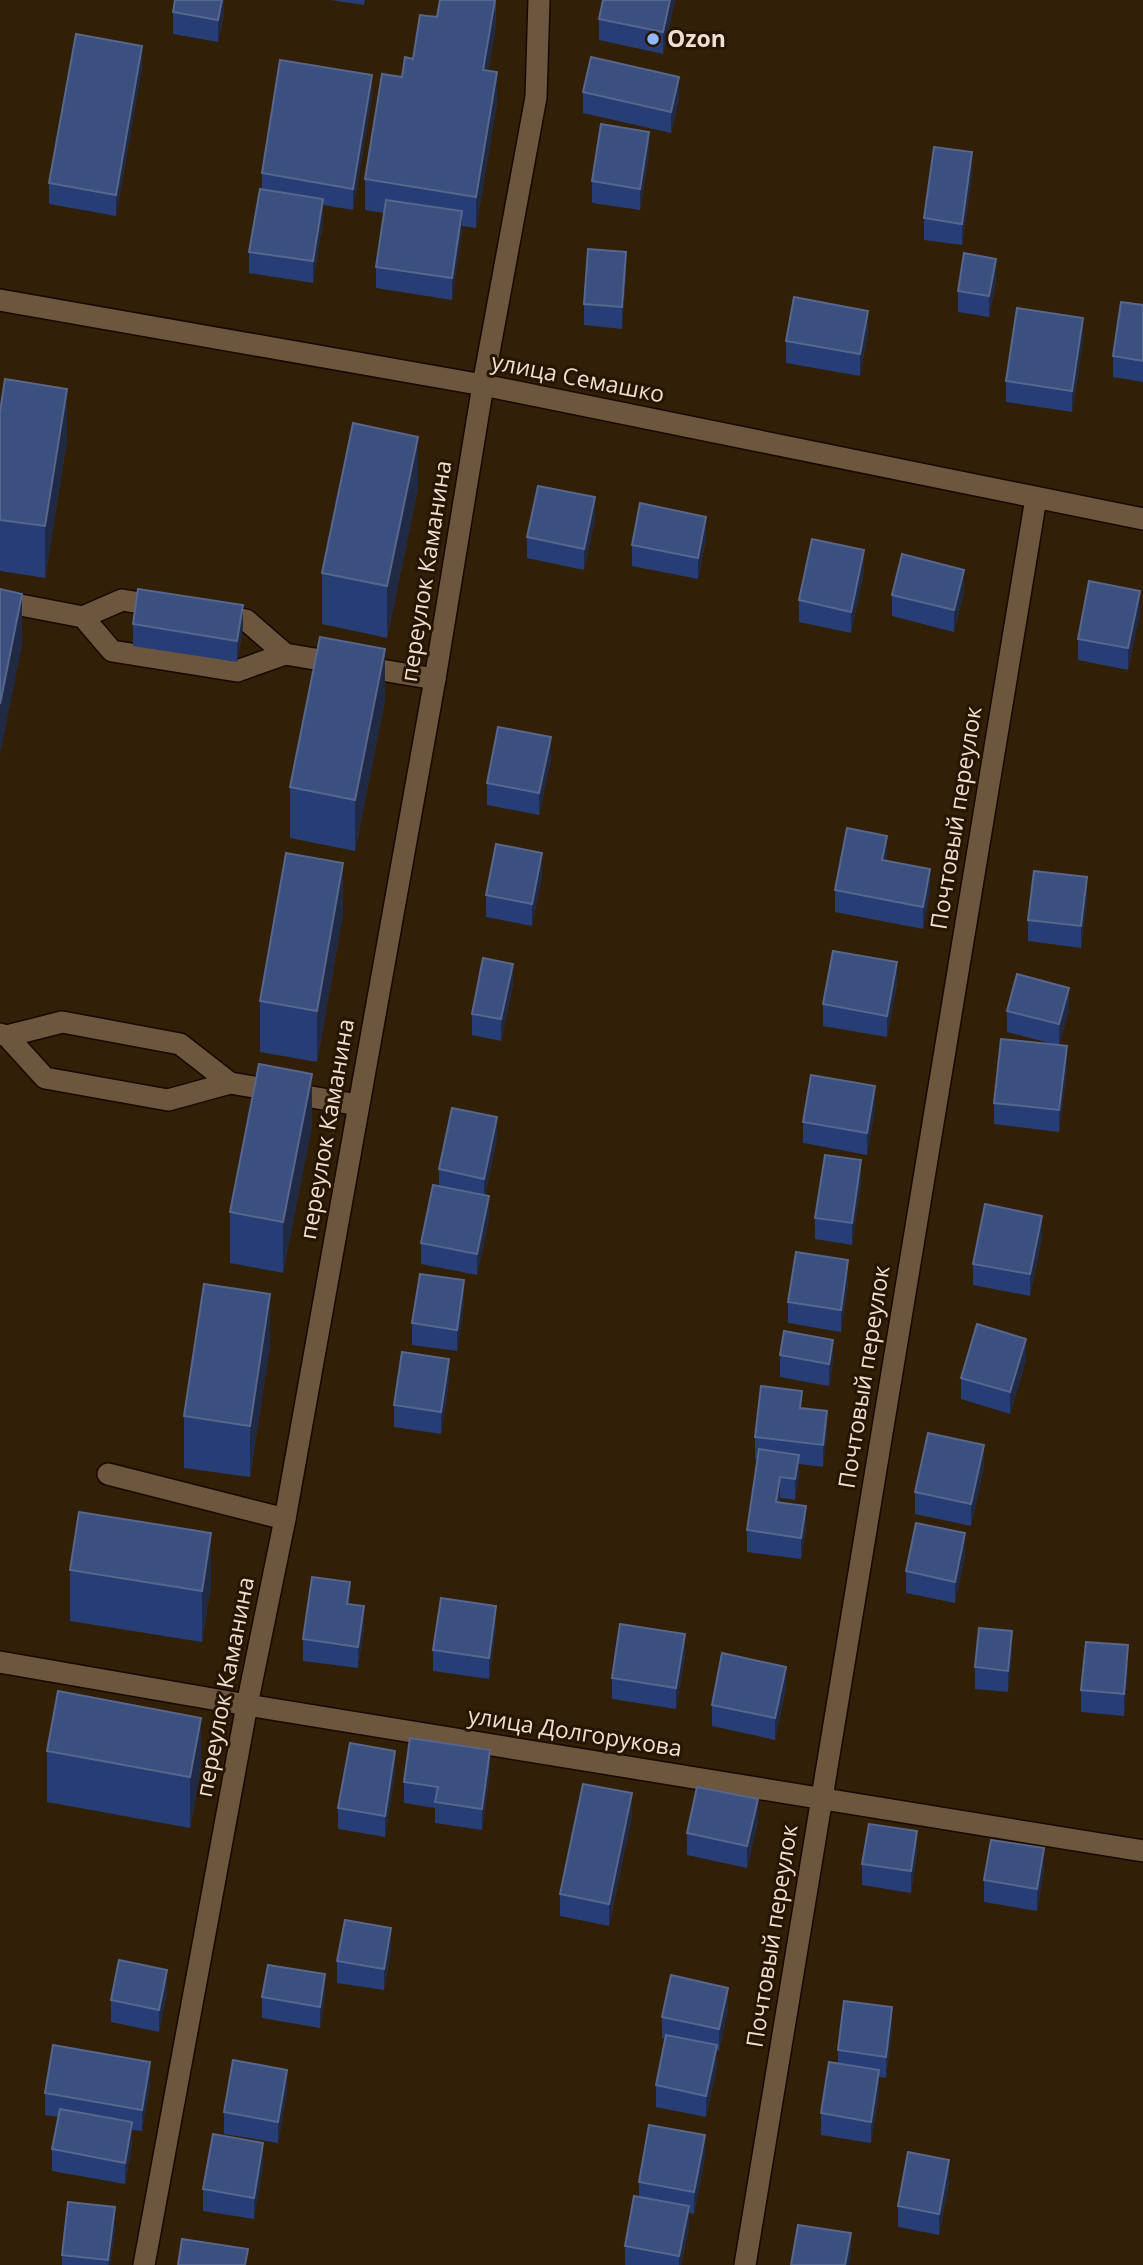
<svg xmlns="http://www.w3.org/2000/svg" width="1143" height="2265" font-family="'Open Sans',sans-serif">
<rect width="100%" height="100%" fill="#311f07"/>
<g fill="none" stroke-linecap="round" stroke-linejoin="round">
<defs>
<path id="lane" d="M0 601 83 617 112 651 237 671 285 654 435 679
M216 615 246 620 285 654
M83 617 122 600 164 607
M0 1034 7 1036 45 1078 168 1100 230 1083 358 1105
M7 1036 62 1022 180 1044 230 1083
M108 1474 285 1519"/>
<path id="street" d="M0 300 483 385 1143 519
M0 1662 247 1705 1143 1851
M144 2265 247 1705 285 1519 435 679 483 385 536 97 539 0
M745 2265 1036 498"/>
</defs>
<use href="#lane" stroke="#180800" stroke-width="24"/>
<use href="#street" stroke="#180800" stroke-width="24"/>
<use href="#lane" stroke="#6c563e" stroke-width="21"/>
<use href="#street" stroke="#6c563e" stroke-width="21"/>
</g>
<path fill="#263e75" d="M224 0V14L218 42 173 34V12Z
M330 0H365L364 5Z
M496 0V26L488 71 497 103 476 228 462 226 452 300 376 288V267L384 213 365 210V179L402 77 437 17Z
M675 0 663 54 599 40V19Z
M142 67 116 216 49 204V183Z
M583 92 679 99 671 133 583 113Z
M372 96 353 210 323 205V221L313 283 249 273V252L262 189V173Z
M649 153 640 210 592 203V181Z
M972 174 962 245 924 240V218Z
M626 274 622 329 584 325V304Z
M996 281 989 317 958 312V291Z
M1143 305V382L1113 377V356Z
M868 332 860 376 786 363V341Z
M1083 340 1072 412 1006 402V381Z
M0 412 67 440 45 578 0 571Z
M418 488 387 638 322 624V573Z
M595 519 584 570 527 558V537Z
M706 538 698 579 632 566V545Z
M864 571 851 633 799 622V600Z
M964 591 954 632 892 616V595Z
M1140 612 1128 670 1078 660V639Z
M133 624 243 627 237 662 133 646Z
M385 700 355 851 290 838V787Z
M551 759 539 815 487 805V783Z
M887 857 886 861 930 891 923 929 835 912V890Z
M542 875 532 926 486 917V895Z
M1087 898 1081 948 1028 941V920Z
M343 914 317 1062 260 1052V1001Z
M897 983 887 1037 823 1026V1004Z
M513 985 501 1041 472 1035V1014Z
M1069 1009 1059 1045 1067 1068 1059 1132 994 1124V1103L1057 1045 1007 1032V1011Z
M875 1108 867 1155 803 1143V1122Z
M312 1125 283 1273 230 1263V1212Z
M497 1138 485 1195 489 1218 477 1275 421 1264V1243L439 1186V1169Z
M861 1182 852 1245 815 1239V1218Z
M1042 1237 1030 1296 973 1285V1264Z
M848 1281 841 1332 788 1323V1302Z
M464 1302 457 1351 412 1345V1323Z
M270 1345 250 1477 184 1468V1416Z
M780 1355 833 1361 829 1386 780 1377Z
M1026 1360 1010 1414 961 1399V1378Z
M449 1380 441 1434 394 1427V1405Z
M802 1408 827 1432 823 1467 799 1464V1476L795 1500 780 1498V1502L806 1527 801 1559 747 1552V1530L757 1459H755V1437Z
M984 1466 971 1526 915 1514V1492Z
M965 1555 955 1603 906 1593V1571Z
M70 1570 211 1585 202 1642 70 1621Z
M350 1604 364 1627 358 1668 303 1661V1639Z
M496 1627 489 1679 433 1671V1650Z
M1012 1653 1008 1692 975 1689V1667Z
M685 1655 676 1709 612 1699V1678Z
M1128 1667 1124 1716 1081 1712V1690Z
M786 1688 775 1740 712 1726V1705Z
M47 1751 201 1769 190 1828 47 1802Z
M490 1771 482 1830 435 1823V1808L404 1803V1782Z
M395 1772 385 1837 338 1829V1808Z
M632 1815 609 1926 560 1916V1894Z
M758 1821 747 1868 687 1855V1833Z
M917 1853 911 1893 862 1885V1864Z
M1044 1870 1037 1911 984 1902V1880Z
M391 1949 384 1990 337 1983V1961Z
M167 1992 159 2032 111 2022V2000Z
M325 1995 320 2028 262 2018V1997Z
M728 2009 719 2051 717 2050V2066L706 2117 656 2107V2085L665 2039 662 2038V2017Z
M892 2028 886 2078 879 2077V2091L871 2143 821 2135V2113L838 2063V2050Z
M150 2083 142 2131 132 2130V2144L125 2184 52 2171V2149L58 2117 45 2115V2093Z
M287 2091 278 2143 224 2134V2112Z
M705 2157 694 2214 689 2213V2227L681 2265H625V2246L639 2196V2182Z
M263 2164 254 2219 203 2211V2189Z
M949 2182 939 2235 898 2227V2206Z
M115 2229 110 2265H62V2255Z"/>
<path fill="#212a45" d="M222 0H224V14L218 42V20Z
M495 0 496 26 483 101V70Z
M670 0H675L663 54V32Z
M142 46V67L116 216V195Z
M497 72V103L476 228V197Z
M372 75V96L353 210V189Z
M679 77V99L671 133V112Z
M649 132V153L640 210V189Z
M972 152V174L962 245V224Z
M323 199V221L313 283V261Z
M462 211V232L452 300V278Z
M626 252V274L622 329V307Z
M996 259V281L989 317V296Z
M868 311V332L860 376V354Z
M1083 318V340L1072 412V391Z
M67 389V440L45 578V526Z
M418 437V488L387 638V586Z
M595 497V519L584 570V549Z
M706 517V538L698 579V558Z
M864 550V571L851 633V612Z
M964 570V591L954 632V610Z
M1140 591V612L1128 670V648Z
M22 594V645L0 755V704Z
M243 605V627L237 662V641Z
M385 649V700L355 851V800Z
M551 737V759L539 815V793Z
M887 836V857L882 881V860Z
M542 853V875L532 926V904Z
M343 863V914L317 1062V1011Z
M930 869V891L923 929V907Z
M1087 877V898L1081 948V926Z
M897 962V983L887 1037V1016Z
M513 964V985L501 1041V1019Z
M1069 988V1009L1059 1046V1024Z
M1067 1046V1068L1059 1132V1110Z
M312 1074V1125L283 1273V1222Z
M875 1086V1108L867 1155V1133Z
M497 1117V1138L484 1200V1179Z
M861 1160V1182L852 1245V1223Z
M489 1196V1218L477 1275V1254Z
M1042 1216V1237L1030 1296V1274Z
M848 1260V1281L841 1332V1310Z
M464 1280V1302L457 1351V1330Z
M270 1294V1345L250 1477V1426Z
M1026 1339V1360L1010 1414V1392Z
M833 1340V1361L829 1386V1364Z
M449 1359V1380L441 1434V1412Z
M827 1411V1432L823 1467V1445Z
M984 1445V1466L971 1526V1504Z
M799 1455V1476L795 1500V1479Z
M780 1477V1498L776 1523V1502Z
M806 1506V1527L801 1559V1538Z
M211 1533V1585L202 1642V1591Z
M965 1533V1555L955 1603V1582Z
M350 1582V1604H347Z
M364 1606V1627L358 1668V1647Z
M496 1606V1627L489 1679V1658Z
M1012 1631V1653L1008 1692V1671Z
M685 1634V1655L676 1709V1688Z
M1128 1645V1667L1124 1716V1694Z
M786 1667V1688L775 1740V1718Z
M201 1718V1769L190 1828V1777Z
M490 1750V1771L482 1830V1809Z
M395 1751V1772L385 1837V1816Z
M632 1793V1815L609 1926V1904Z
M758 1799V1821L747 1868V1846Z
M917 1831V1853L911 1893V1871Z
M1044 1848V1870L1037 1911V1889Z
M391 1928V1949L384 1990V1969Z
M167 1970V1992L159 2032V2010Z
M325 1974V1995L320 2028V2007Z
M728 1988V2009L719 2051V2029Z
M892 2007V2028L886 2078V2057Z
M717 2045V2066L706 2117V2096Z
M150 2062V2083L142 2131V2110Z
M287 2070V2091L278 2143V2122Z
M879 2070V2091L871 2143V2122Z
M132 2122V2144L125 2184V2163Z
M705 2135V2157L694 2214V2192Z
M263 2143V2164L254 2219V2198Z
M949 2160V2182L939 2235V2214Z
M689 2206V2227L681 2265H679V2256Z
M115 2207V2229L110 2265H108Z
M851 2233V2255L849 2265H845Z"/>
<path fill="#3b507f" stroke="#57668c" stroke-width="2" d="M175 0H222L218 20 173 12Z
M440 0H495L483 70 497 72 476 197 365 179 382 74 402 77 405 57 413 59 420 15 437 17Z
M603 0H670L663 32 599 19Z
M76 34 142 46 116 195 49 183Z
M591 57 679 77 671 112 583 92Z
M280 60 372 75 353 189 262 173Z
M601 124 649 132 640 189 592 181Z
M934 147 972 152 962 224 924 218Z
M260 189 323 199 313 261 249 252Z
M386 200 462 211 452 278 376 267Z
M588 249 626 252 622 307 584 304Z
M964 253 996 259 989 296 958 291Z
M794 297 868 311 860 354 786 341Z
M1121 302 1143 305V361L1113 356Z
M1017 308 1083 318 1072 391 1006 381Z
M5 379 67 389 45 526 0 520V412Z
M353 423 418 437 387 586 322 573Z
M538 486 595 497 584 549 527 537Z
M640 503 706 517 698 558 632 545Z
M812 539 864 550 851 612 799 600Z
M902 554 964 570 954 610 892 595Z
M1089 581 1140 591 1128 648 1078 639Z
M0 589 22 594 0 704Z
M138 589 243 605 237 641 133 624Z
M320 637 385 649 355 800 290 787Z
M498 727 551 737 539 793 487 783Z
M847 828 887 836 882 860 930 869 923 907 835 890Z
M496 844 542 853 532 904 486 895Z
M286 853 343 863 317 1011 260 1001Z
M1034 871 1087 877 1081 926 1028 920Z
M833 951 897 962 887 1016 823 1004Z
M483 958 513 964 501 1019 472 1014Z
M1017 974 1069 988 1059 1024 1007 1011Z
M1001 1039 1067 1046 1059 1110 994 1103Z
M259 1064 312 1074 283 1222 230 1212Z
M811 1075 875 1086 867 1133 803 1122Z
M452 1108 497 1117 484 1179 439 1169Z
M825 1155 861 1160 852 1223 815 1218Z
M433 1185 489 1196 477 1254 421 1243Z
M985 1204 1042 1216 1030 1274 973 1264Z
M796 1252 848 1260 841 1310 788 1302Z
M420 1274 464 1280 457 1330 412 1323Z
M204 1284 270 1294 250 1426 184 1416Z
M977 1324 1026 1339 1010 1392 961 1378Z
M784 1331 833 1340 829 1364 780 1355Z
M402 1352 449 1359 441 1412 394 1405Z
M761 1386 802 1391 800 1408 827 1411 823 1445 755 1437Z
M928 1433 984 1445 971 1504 915 1492Z
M759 1449 799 1455 795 1479 780 1477 776 1502 806 1506 801 1538 747 1530Z
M79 1512 211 1533 202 1591 70 1570Z
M916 1523 965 1533 955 1582 906 1571Z
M312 1577 350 1582 347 1604 364 1606 358 1647 303 1639Z
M441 1598 496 1606 489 1658 433 1650Z
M620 1624 685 1634 676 1688 612 1678Z
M979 1628 1012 1631 1008 1671 975 1667Z
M1086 1642 1128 1645 1124 1694 1081 1690Z
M722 1653 786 1667 775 1718 712 1705Z
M58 1691 201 1718 190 1777 47 1751Z
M410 1738 490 1750 482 1809 435 1802 438 1787 404 1782Z
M350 1743 395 1751 385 1816 338 1808Z
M583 1784 632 1793 609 1904 560 1894Z
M697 1787 758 1799 747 1846 687 1833Z
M869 1824 917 1831 911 1871 862 1864Z
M991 1840 1044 1848 1037 1889 984 1880Z
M345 1920 391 1928 384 1969 337 1961Z
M119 1960 167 1970 159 2010 111 2000Z
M268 1965 325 1974 320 2007 262 1997Z
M671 1975 728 1988 719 2029 662 2017Z
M844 2001 892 2007 886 2057 838 2050Z
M666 2035 717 2045 706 2096 656 2085Z
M53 2045 150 2062 142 2110 45 2093Z
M233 2060 287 2070 278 2122 224 2112Z
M829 2062 879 2070 871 2122 821 2113Z
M60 2109 132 2122 125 2163 52 2149Z
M649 2125 705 2135 694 2192 639 2182Z
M213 2134 263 2143 254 2198 203 2189Z
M908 2152 949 2160 939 2214 898 2206Z
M634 2196 689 2206 679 2256 625 2246Z
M68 2202 115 2207 108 2260 62 2255Z
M798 2225 851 2233 845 2265H791Z
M182 2239 248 2249 245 2265H178Z"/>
<circle fill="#93b7fd" stroke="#271500" stroke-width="2.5" cx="653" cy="39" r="7"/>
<g text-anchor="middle" stroke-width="6" stroke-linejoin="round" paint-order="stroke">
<g font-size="23" font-weight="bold" fill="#ede0d2" stroke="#271500" text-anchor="start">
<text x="667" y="47">Ozon</text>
</g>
<g font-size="23" fill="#ede0d2" stroke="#271500">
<text transform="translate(578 378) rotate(11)" y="8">улица Семашко</text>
<text transform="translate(426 571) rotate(-81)" y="8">переулок Каманина</text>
<text transform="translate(956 818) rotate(-81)" y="8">Почтовый переулок</text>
<text transform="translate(327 1129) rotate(-80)" y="8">переулок Каманина</text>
<text transform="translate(864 1377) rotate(-81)" y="8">Почтовый переулок</text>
<text transform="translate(225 1687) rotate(-79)" y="8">переулок Каманина</text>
<text transform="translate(575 1732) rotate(9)" y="8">улица Долгорукова</text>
<text transform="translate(772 1936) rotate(-81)" y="8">Почтовый переулок</text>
</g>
</g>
</svg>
